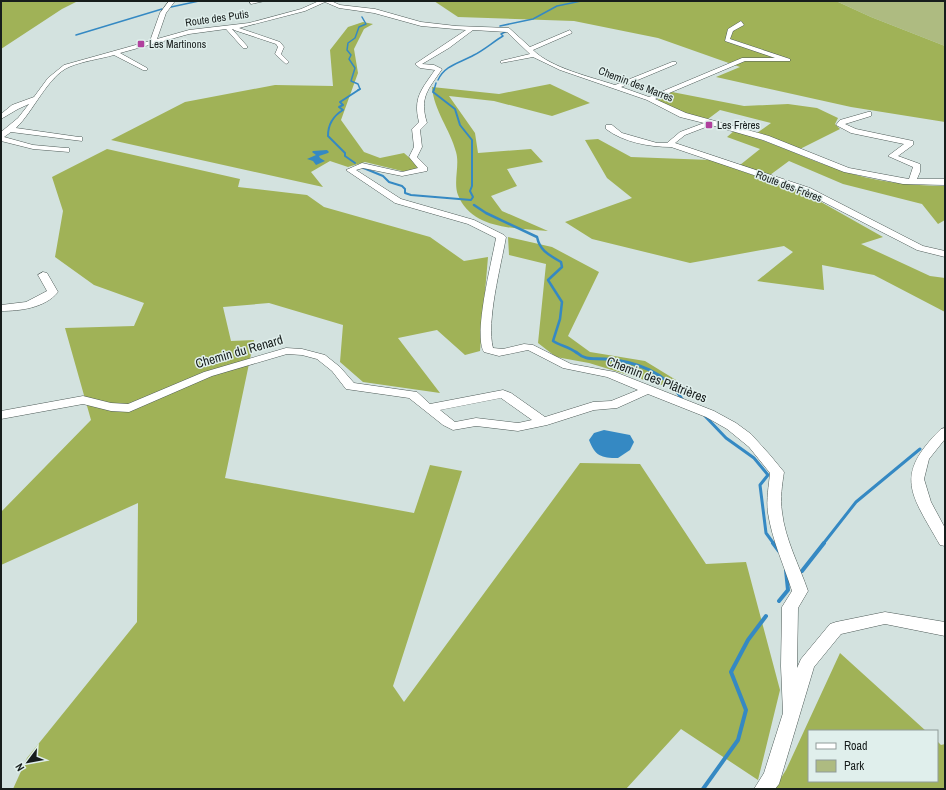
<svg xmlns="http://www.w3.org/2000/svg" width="946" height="790" font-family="'Archivo Narrow',sans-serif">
<rect width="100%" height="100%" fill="#d3e2df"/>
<path fill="#aebb81" d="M836 1H945V46L871 17Z"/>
<path fill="#a0b257" d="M1 1H78L62 9 1 49Z
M434 1H836L871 17 945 46V122L851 107 716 77 740 67 658 38 574 21 458 17Z
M363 22 373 24 364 29 354 49 358 73 341 120 364 152 380 158 404 153 420 167 406 172 365 162 348 167 330 161 311 172 323 187 111 140 185 102 275 85 333 86 330 50 348 27Z
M550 84 590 103 552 116 494 101 449 96 475 133 478 153 531 149 543 162 507 169 517 186 491 196 502 211 548 231C516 228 472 230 458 195 453 182 460 165 456 152 450 129 434 111 432 87L499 94Z
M672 92 744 106 788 104 817 108 838 118 835 124 840 129 800 149 757 133 771 123 720 110 708 119 684 114 657 100Z
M734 131C771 141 804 158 840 170 871 181 912 186 945 186V220L938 224 922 204 843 184 789 161 770 175 740 165 760 149 727 137Z
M598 139 631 157 710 160 805 193 883 237 861 244 930 276 945 278V312L874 275 822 265 824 290 757 281 793 252 784 246 690 263 592 239 565 222 632 198 607 178 585 140Z
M107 149 240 179 238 187 307 195 324 207 430 237 464 261 488 257 480 351 465 355 437 330 398 338 440 393 363 382 340 362 343 325 269 303 223 307 231 341 254 340 225 478 414 513 430 465 462 471 393 686 404 702 580 463 640 464 706 564 746 562 780 690 758 780 681 729 626 789H13L27 758 137 622 138 503 1 565V512L91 420 65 328 134 326 144 303 94 285 55 257 63 211 52 177Z
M508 237 552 247 599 272 568 336 590 352 645 361 676 380 661 385 589 363 556 357 538 343 546 264 509 255Z
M840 653 926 731H809V781H937V741L941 745 945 744V789H774L786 770Z"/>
<path fill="#3589c3" d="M327 150 329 152 328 153 319 156 320 158 325 161 316 165 313 161 307 159 316 155 312 152 313 151Z
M604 430 630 435 634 442 630 450 618 458C601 458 595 456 589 440L594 433Z"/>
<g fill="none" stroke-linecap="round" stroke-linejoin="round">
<path stroke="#3589c3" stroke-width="1.5" d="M171 7 199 1
M500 26 533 19 557 6 581 1
M76 35 162 9
M438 80C445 65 460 63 474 55 484 50 493 42 503 36L501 34 507 31
M358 90 360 89 358 84 351 81 355 68 349 59 351 55 347 50 348 43 355 38 359 27 366 24 362 17
M434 90 436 83"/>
<path stroke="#3589c3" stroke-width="2" d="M355 163 345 156V153L328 136C328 124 333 116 343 110L339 107 343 105 340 102 360 89
M361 167 383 176 389 182 402 186 405 189V193L411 195 471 200 473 197 470 191 472 186V140L460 125 455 109 433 92 434 89"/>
<path stroke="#3589c3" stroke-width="2.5" d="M474 205 486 213 537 237C540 251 549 255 561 262L562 267 548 280 562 302 560 319 553 341C561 346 570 347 577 353"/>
<path stroke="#3589c3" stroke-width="3" d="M576 352C586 361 593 358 605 359 635 361 666 372 682 399
M705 416 726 438 754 458 768 475 760 485 766 533 774 544
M823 544 856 502 920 449"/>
<path stroke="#3589c3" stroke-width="4" d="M773 543 779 551
M802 571 824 543
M779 601 788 590 786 570
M703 789 738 740 746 710 731 672 748 640 766 616"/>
<defs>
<path id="minor" d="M169 1H175L166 13 157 39 189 30 249 23 301 9 319 1H331L340 5 375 9 421 22 456 26 509 28 530 47 570 30 572 33 533 50C551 68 591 77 615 85L672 62H676V64L621 87 649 97 742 58H775L725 41 728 29 741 21 744 25 733 31 730 39 790 59V61H745L655 99 686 113 769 136 849 168 903 178 909 179 913 167 888 156 904 144 851 133 836 125 840 120 868 112H871V116L845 124 856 129 913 141V145L898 156 920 164V172L917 179H945V185L903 184 844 172 763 140 711 125 685 135 675 143 810 188 923 246 945 251V257L917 250 804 192 671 147C649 147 623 142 606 129V125H612L622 133 657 143H667L680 132 704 123 680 117 647 100 560 70 533 57 501 63V61L530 54 507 32 473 30 449 48 422 64 434 65 442 69C428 90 419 97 427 123L420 130 422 147 417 157 427 167V171L402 176 363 168 356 170 401 199 474 220 504 235 506 237C501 266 486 321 493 348L503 349 524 344 533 345 571 364 615 372 714 411 736 423 751 434 770 455 784 472C782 485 780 498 782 512 785 539 799 565 808 591L798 608 797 668 801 659 830 624 836 622 885 612 945 622V636L885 624 841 634 814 667 779 784 775 789H754L764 773 783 713 781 666 782 607 792 591C784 565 772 540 768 513 766 499 769 486 770 473L749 447 727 429 706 417 648 394 617 408 594 410 547 425 518 431 476 426 453 430 443 425 409 398 346 389 332 371 317 359 302 355 287 354 212 376 129 412 111 411 83 404 1 419V411L83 396 111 403 128 404 204 372 286 348 302 349 325 355 340 367 354 383 417 392 430 404 503 390 511 393 545 417 593 402 611 401 638 390 607 377 563 368 528 350 499 356 484 352C473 335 492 261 496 238L468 224 395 203 346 170 362 163 402 172 418 168 409 157 414 147 412 129 419 122C413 98 421 90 435 70L420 68 415 64 466 30 421 26 374 13 339 8 325 2 305 11 239 28 280 42 284 47 281 54 289 62 286 64 275 54 278 47 276 44 234 30 233 29H232L247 46V48H243L226 29 189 34 120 53 147 68V70H143L114 55C100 59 83 61 69 67 48 76 33 112 16 128L79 137H82V141L11 132 4 137 33 145 66 148H69V152L33 149 1 141V132L18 118 29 104 18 109 1 119V114L12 105 34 97 48 78 64 65 150 41 160 13ZM501 398 532 420 518 423 476 418 455 422 440 410Z
M249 1H265L251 4Z
M43 272 47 273 58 292C45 308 20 311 1 311V305L26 302 47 291 38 275Z
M945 428V439L929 459 924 479 931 502 945 528V546L940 545C911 494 893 476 941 429Z"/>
</defs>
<use href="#minor" stroke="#4e5b58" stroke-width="1"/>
<use href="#minor" fill="#fff" fill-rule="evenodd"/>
</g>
<g fill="#b0409d" stroke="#e0efec" stroke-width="1.5">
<rect x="137" y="40" width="8" height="8" rx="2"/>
<rect x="705" y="121" width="8" height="8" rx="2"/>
</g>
<g text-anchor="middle" stroke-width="3" stroke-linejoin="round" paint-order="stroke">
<g font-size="11" fill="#171d1c" stroke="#e0efec">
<text transform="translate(217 18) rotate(-8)" y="4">Route des Putis</text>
<text transform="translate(636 84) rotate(21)" y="4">Chemin des Marres</text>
<text transform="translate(789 186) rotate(21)" y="4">Route des Frères</text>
</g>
<g font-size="11" fill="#171d1c" stroke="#e0efec" text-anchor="start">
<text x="149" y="48">Les Martinons</text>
<text x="717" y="129">Les Frères</text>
</g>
<g font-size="13" fill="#171d1c" stroke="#e0efec">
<text transform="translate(239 351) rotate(-16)" y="5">Chemin du Renard</text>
<text transform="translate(657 379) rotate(21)" y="5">Chemin des Plâtrières</text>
</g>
</g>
<rect width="946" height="790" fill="none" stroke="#171d1c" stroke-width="4"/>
<rect x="808" y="730" width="130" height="52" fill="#e0efec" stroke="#909b99"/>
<rect x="816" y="743" width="20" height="6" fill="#ffffff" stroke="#909b99"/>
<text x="844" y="750" font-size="12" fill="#171d1c">Road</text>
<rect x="816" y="760" width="20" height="12" fill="#aebb81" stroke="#909b99"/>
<text x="844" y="770" font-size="12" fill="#171d1c">Park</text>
<g transform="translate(28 762) rotate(238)" stroke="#e0efec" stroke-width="3" paint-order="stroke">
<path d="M0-3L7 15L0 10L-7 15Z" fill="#171d1c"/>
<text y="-6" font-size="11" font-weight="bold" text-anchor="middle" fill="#171d1c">N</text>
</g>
</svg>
